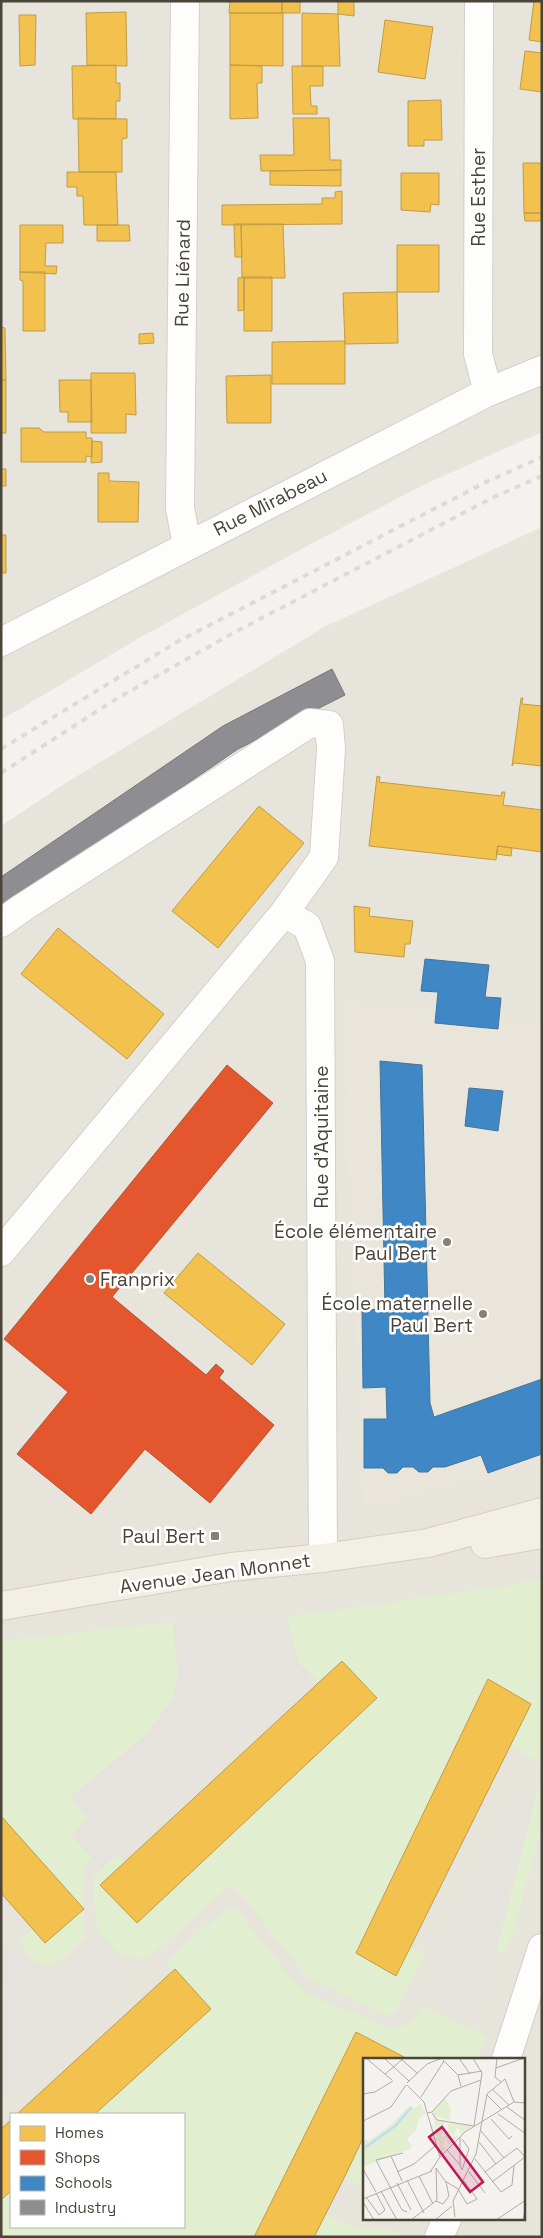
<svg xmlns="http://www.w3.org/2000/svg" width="543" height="2238" font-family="'Space Grotesk',sans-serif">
<rect width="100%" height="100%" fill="#f4f2ee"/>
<path fill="#e7e4dc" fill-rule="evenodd" d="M1 1H542V432L423 485 309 545 141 637 1 720Z
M542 527V2237H1V826L64 784 326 626ZM364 2059H524V2219H364ZM11 2114H184V2227H11Z"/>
<path fill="#eae5da" d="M342 1004 542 1026V1458L366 1507Z"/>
<path fill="#e1eecf" d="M542 1580 541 1763 510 1746 530 1704 488 1679 356 1953 396 1976 410 1947 426 1954 395 2012 387 2016 307 1977 232 1884 148 1958H133L119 1954 98 1932 93 1894 94 1876 117 1855 124 1862 100 1885 137 1923 376 1699 342 1661 319 1682 298 1662 287 1617Z
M173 1622 178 1676 172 1699 88 1818 71 1835 91 1857 83 1870 84 1938C73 1949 53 1974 36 1962 29 1958 24 1947 19 1940L33 1929 84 1909 1 1816V1641Z
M537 1791 542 1792V1829L507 1954 496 1951Z
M225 1909 237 1910 286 1972 307 1994 394 2030 414 2020 422 2006 486 2036 477 2059H402L403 2056 356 2033 254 2237H1V2200L11 2191V2227H184V2114H95L210 2009 166 1963Z
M364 2136V2188L344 2177Z
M327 2215 351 2226 392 2230 405 2237H316Z"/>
<path fill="#e6e3df" d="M285 1617 298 1662 312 1676 102 1868 71 1835 88 1818 70 1797 143 1737 163 1713 172 1699 178 1673 173 1622Z
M515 1795 534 1801 496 1951 475 2019 421 1991Z
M1 1937 35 1973 56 1975 94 1943 131 1983 1 2102V2005L7 1993 1 1983Z"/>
<path fill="#f2c14e" stroke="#c09c48" d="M230 1H282V13H229Z
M282 1H300V13H282Z
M338 1H354V16L338 14Z
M534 1H542V42L529 40Z
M126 12 127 66 87 65 86 13Z
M230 13H283V66L230 65Z
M302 13 338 14 340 66H302Z
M19 15H36L35 65 20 66Z
M385 20 433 27 425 79 378 72Z
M525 51 542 53V92L520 89Z
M116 65V83H120V101H116V119H73L72 66Z
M230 65 262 66V83H257L258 118 230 119Z
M292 66H323V86H310L311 106H317V114H293Z
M441 100 442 140H424V146H408V101Z
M78 118 127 119V138L122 139V172H79Z
M293 118H329L330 160H341V170L261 171 260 155H294Z
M523 163H542V213H524Z
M341 170V186L270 185V171Z
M67 172H116L118 225H84L83 196H77V187H67Z
M401 173H439V205L431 204 430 212 401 210Z
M342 191V224L222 225V205L322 204V198H335V192Z
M524 213H542V221H525Z
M234 224H241L242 257H235Z
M241 224H283L285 278H242Z
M20 225H63V243H46L45 266H57L56 274 20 272Z
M97 225H129L130 241H97Z
M397 245H439V292H397Z
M20 272H45V331H23V281L20 280Z
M244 277H272V331H244Z
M244 277V310L238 311V278Z
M397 292 398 343 345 344 343 293Z
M1 327 5 328 6 380H1Z
M153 333 154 343 139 344V334Z
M345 341V384H272V342Z
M91 373H135L136 415 126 414V433H91Z
M271 375V423H227L226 376Z
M1 380H6V433H1Z
M59 380H91L92 422H68V412H60Z
M21 428H39L44 432H86V438H92V457L86 456V462H21Z
M92 441 102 442V462L91 463Z
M1 469H6V486H1Z
M98 473H109V481L139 482 138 522H98Z
M1 535H6V573H1Z
M521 698H523L522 704 542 706V766L514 763 512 766Z
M377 776 380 777 379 782 501 796 502 792H505L503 805 542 810V852L498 846 496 860 369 846Z
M259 806 304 843 218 948 172 911Z
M498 846 512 848 511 856 496 854Z
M354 906 370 908 369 916 413 921 410 944H405L404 957 355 952Z
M58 928 164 1014 127 1059 21 974Z
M198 1253 285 1324 252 1365 164 1293Z
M342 1661 377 1698 137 1923 100 1885Z
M488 1679 531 1704 396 1976 356 1953Z
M1 1816 84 1909 45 1943 1 1893Z
M175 1969 211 2009 95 2114H17Z
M356 2032 404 2057 402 2059H364V2136L346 2174 314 2237H254Z
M11 2120V2191L1 2200V2129Z"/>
<path fill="#e4572e" stroke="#b65131" d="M227 1065 273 1103 112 1297 206 1375 216 1364 224 1371 219 1378 274 1425 210 1503 145 1449 91 1514 17 1454 68 1392 4 1339Z"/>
<path fill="#3f88c5" stroke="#43749b" d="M425 959 489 965 485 997 501 998 498 1029 435 1023 438 992 421 991Z
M380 1061 422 1065 430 1403 434 1417 542 1379V1454L488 1473 481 1455 445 1467H433L428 1472H419L413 1467H403L397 1473H388L383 1468H364V1419H387L386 1387 363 1388 362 1310 385 1309Z
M469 1088 503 1091 498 1131 465 1126Z"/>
<path fill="#8d8d92" stroke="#797777" d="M332 669 345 695 238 749 1 911V877L223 726Z"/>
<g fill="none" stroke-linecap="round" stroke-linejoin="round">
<defs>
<path id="minor" d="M185 1 180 508 187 545
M479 1 478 354 488 392
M1 642 488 392 542 370
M1 923 22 908 310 723 329 725 331 749 324 857 284 913
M1 1252 284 913 307 926 320 961 323 1558
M506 2059 542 1948
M439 2237 447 2219"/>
<path id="major" d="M485 1544 542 1534
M1 1606 231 1567 323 1558 428 1543 542 1512"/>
</defs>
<use href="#minor" stroke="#d2d0cb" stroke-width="30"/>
<use href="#major" stroke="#d6cebb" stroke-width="30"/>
<use href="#minor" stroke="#fdfdfc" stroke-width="28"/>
<use href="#major" stroke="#f2efe6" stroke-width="28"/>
<path stroke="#dbdbda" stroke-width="4" stroke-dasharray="6 6" stroke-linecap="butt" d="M1 749 177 642 484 483 542 457
M1 773 116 699 235 632 494 497 542 476"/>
</g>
<g fill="#868178" stroke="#fff" stroke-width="2">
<circle cx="447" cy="1242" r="5"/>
<circle cx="90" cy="1279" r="5"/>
<circle cx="483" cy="1314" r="5"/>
<rect x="210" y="1531" width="10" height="10" rx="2.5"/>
</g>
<g text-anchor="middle" stroke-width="5" stroke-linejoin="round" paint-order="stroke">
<g font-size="19" fill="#4b4439" stroke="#fff">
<text transform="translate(478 197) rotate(-90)" y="7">Rue Esther</text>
<text transform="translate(182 273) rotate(-89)" y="7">Rue Liénard</text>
<text transform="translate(270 502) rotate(-27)" y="7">Rue Mirabeau</text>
<text transform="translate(321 1137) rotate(-90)" y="7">Rue d'Aquitaine</text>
<text transform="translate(215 1573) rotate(-8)" y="7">Avenue Jean Monnet</text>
</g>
<g font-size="19" fill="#4b4439" stroke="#fff" text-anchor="end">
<text x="437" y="1238">École élémentaire<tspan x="437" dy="22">Paul Bert</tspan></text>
<text x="100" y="1286" text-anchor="start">Franprix</text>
<text x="473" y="1310">École maternelle<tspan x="473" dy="22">Paul Bert</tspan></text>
<text x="205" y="1543">Paul Bert</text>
</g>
</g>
<g transform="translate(363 2058)">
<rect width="162" height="162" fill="#f4f2ee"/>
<path d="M82 40 88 50 87 62 71 58 70 51ZM57 46 63 56 56 60 53 72 44 81 49 88 47 91 0 109V81L6 83 30 65 47 47 52 50ZM71 61 84 63H81L79 79 83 77 90 80V76L84 75 85 65 109 68 97 77V71L93 70 91 79 96 78 86 87 82 80 80 89 84 90 77 96 76 83H71L68 69 70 66 71 79 74 81Z" fill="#e1eecf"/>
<path fill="none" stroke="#c0ddf1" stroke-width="2.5" d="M0 91 32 68 48 50"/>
<path fill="none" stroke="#b0aca6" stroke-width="1" d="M3 0 29 22M21 0 46 23M96 0 107 16M110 0 119 15 111 68M134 0 132 19 138 24M38 1 54 15M80 2 95 17 98 28M133 10 161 0M22 16 41 0M95 17 119 13M44 25 64 6 79 0M44 27 61 44 77 99M129 31 146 47M0 36 12 34 30 23M124 37 139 52M58 39 81 3M144 49 163 63M64 55 69 54 88 33 118 22M69 55 74 62 111 68M135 56 163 76M128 61 146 81 149 78M0 63 28 49 43 27M118 73 141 100M116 84 133 106M84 92 97 107V79M40 95 13 102 39 152 44 154M28 98 39 123M112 101 138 134 149 127 151 107M97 107 99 112 106 91 99 81M73 110 82 123 95 131 104 146 114 141 101 123M0 111 13 134M34 114 51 106 72 88M67 114 77 99 102 74 151 44 163 45M106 114 122 135M122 114 154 90 162 99M56 118 70 146M44 122 61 155M129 124 162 99M34 125 48 152M18 133 34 162M3 139 16 157 22 152 13 135M0 141 69 113M73 143 80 146 86 138 83 124M0 144 11 162M92 159 90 143 113 96 124 36 142 21 151 44M48 162 74 142 73 110M72 162 89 148M133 162 163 142M160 162 163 145"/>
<path fill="#c2185b" fill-opacity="0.15" stroke="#c2185b" stroke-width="2.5" d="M79 69 120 124 107 134 66 79Z"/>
<rect width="162" height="162" fill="none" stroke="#4b4439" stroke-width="2.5"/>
</g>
<rect width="543" height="2238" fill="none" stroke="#4b4439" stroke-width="5"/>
<rect x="10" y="2113" width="175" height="115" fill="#ffffff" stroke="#b7b4b0"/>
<rect x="20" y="2126" width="25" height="15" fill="#f2c14e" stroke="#b7b4b0"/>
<text x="55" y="2138" font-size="15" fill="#4b4439">Homes</text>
<rect x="20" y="2150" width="25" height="15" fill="#e4572e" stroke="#b7b4b0"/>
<text x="55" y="2163" font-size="15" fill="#4b4439">Shops</text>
<rect x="20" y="2176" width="25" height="15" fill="#3f88c5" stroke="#b7b4b0"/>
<text x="55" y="2188" font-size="15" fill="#4b4439">Schools</text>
<rect x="20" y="2200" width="25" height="15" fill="#8d8d92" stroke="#b7b4b0"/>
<text x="55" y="2213" font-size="15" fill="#4b4439">Industry</text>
</svg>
